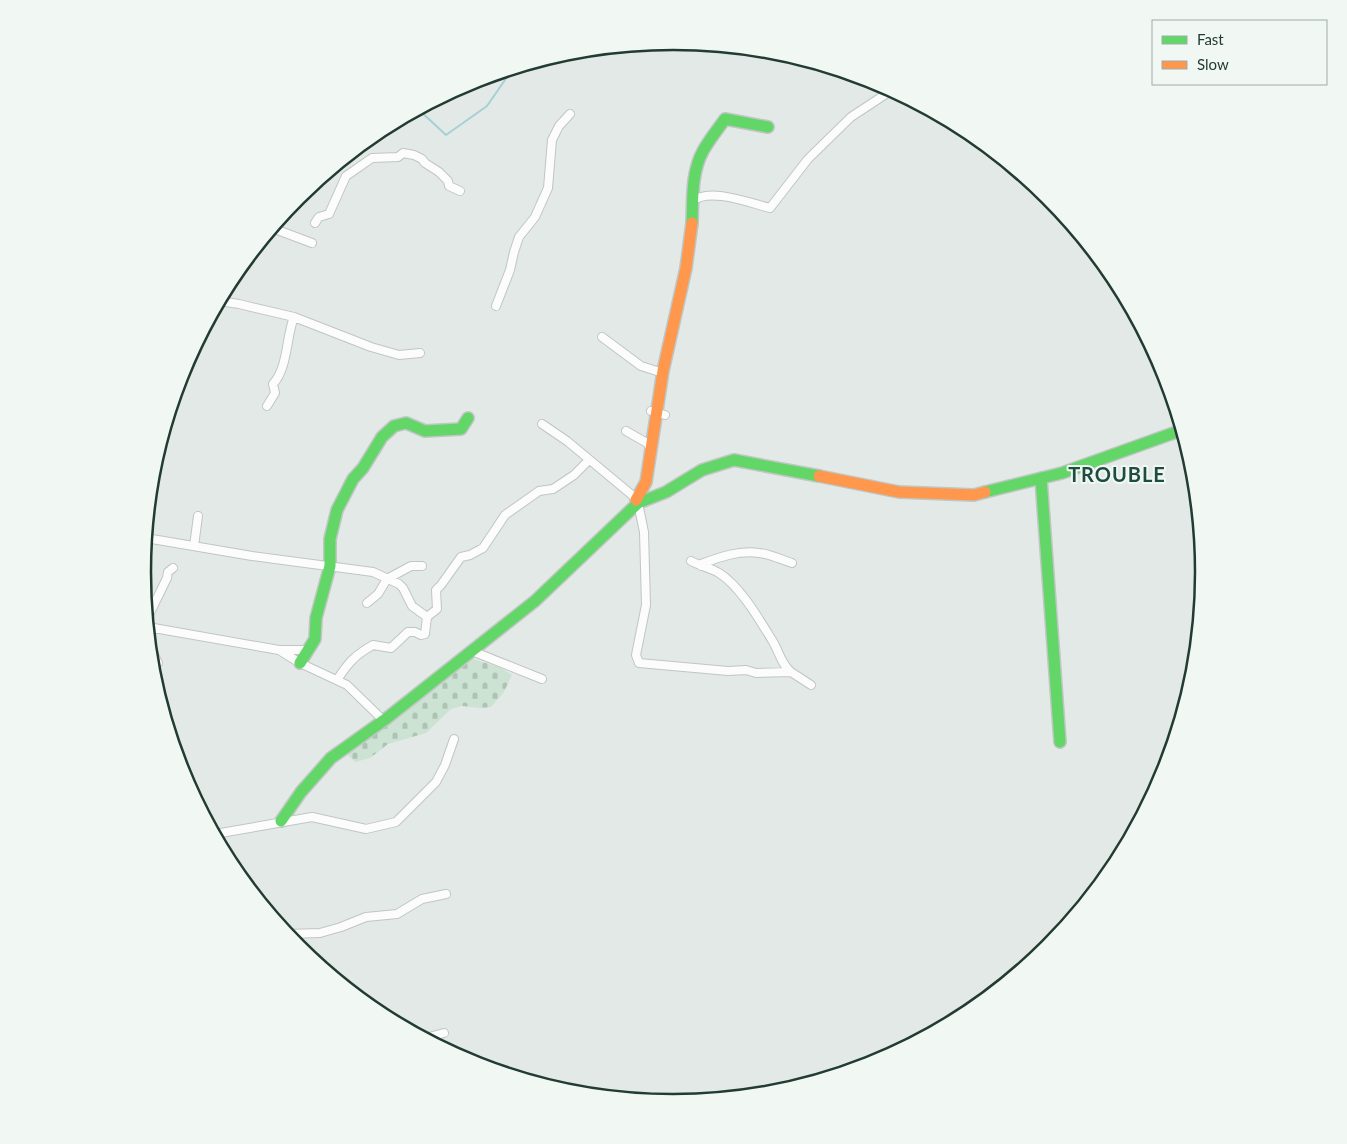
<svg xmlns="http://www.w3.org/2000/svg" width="1347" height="1144" font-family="Lato,sans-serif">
<defs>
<pattern id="cemetery-stones" width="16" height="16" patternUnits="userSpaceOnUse" patternTransform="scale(1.25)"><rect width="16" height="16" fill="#cce2d2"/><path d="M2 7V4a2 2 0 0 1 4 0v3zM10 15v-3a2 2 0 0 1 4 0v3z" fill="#afc3b5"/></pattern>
</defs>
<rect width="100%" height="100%" fill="#e3e9e6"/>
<path fill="url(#cemetery-stones)" d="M473 659 499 667 512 675 504 692 491 707 480 708 462 706 451 709 426 733 388 744 370 758 355 762 348 755 352 747Z"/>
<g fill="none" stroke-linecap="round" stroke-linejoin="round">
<path stroke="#a5d1d6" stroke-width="2" d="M418 109 446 135 487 106 507 77 571 51"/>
<defs>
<path id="street" d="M693 201C709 187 750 203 770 208L808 159 851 117 892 90
M315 223 319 217 329 214 346 176 349 174 372 158 398 157 403 153 414 155 422 159 425 163 439 172 448 181 449 186 460 191
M272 228 312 243
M219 301 239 304 294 317 371 347 399 355 420 353
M496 306 510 270 514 252 519 237 535 217 548 188 552 140 559 126 570 114
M602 337 641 366 663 373
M267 406 275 393 273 384C288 368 286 337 294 317
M651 411 665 415
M542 424 567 441 632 495 638 503 644 532 646 605 636 655 639 663 728 671 746 670 756 673 791 672C781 664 779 651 772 640 759 619 740 586 719 573 711 568 700 566 691 561
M626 431 647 443 650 448
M146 538 252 556 373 572 399 584 403 588 412 606 427 617
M194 546 198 516
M701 566V564C720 557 739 550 759 553 770 554 782 560 792 563
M367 603 378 594 387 579 411 566H422
M147 619 167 578 168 572 173 568
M148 627 279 650 300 663 347 685 383 720
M150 627C150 641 151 651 158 663
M281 650H309
M472 651 542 679
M791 672 811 685
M337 680C348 663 355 655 373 645L391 648 408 632H415L421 635 425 634 427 617 437 609 436 590 441 585 461 557 470 555 483 548 505 515 539 491 553 489 574 475 589 460
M215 834 312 817 366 829 396 822 436 782 445 765 454 739
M287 934 320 933 341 927 366 917 397 914 422 899 446 894
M425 1038 444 1033"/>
<path id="fast" d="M692 223C693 199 691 173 703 151 709 140 718 129 725 119L768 127
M1041 478 1060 742
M985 492 1062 473 1182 430
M300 663 315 639 316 618 330 566V539L337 510 353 479 363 468 382 437 394 426 406 423 425 431 461 429 468 418
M281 821 301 792 331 758 387 718 535 601 638 503 666 492 702 470 734 460 819 476"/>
<path id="slow" d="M819 476 899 492 974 495 985 492
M636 500 646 482 663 371 686 268 692 223"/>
</defs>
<use href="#street" stroke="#c0c6c3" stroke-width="10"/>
<use href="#fast" stroke="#bfc6c3" stroke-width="14"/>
<use href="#slow" stroke="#bfc6c3" stroke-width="14"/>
<use href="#street" stroke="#fbfcfb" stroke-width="8"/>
<use href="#fast" stroke="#63d668" stroke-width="11"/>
<use href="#slow" stroke="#ff974d" stroke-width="11"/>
</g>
<g text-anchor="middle" stroke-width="4" stroke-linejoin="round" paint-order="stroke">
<g font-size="20" font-weight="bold" letter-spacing="1" fill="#1e4c3f" stroke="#f1f8f4">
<text x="1117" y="482">TROUBLE</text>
</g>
</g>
<path d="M0 0H1347V1144H0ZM151 572a522 522 0 1 1 1044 0a522 522 0 1 1-1044 0Z" fill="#f1f8f4" fill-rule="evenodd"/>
<path fill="none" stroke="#223b33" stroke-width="2.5" d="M151 572a522 522 0 1 1 1044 0a522 522 0 1 1-1044 0Z"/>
<rect x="1152" y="20" width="175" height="65" fill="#f1f8f4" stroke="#9eaca7"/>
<rect x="1162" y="36" width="25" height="8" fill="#63d668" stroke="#9eaca7"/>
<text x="1197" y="45" font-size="15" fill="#223b33">Fast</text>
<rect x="1162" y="61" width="25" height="8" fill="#ff974d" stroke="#9eaca7"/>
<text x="1197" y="70" font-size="15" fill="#223b33">Slow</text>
</svg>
